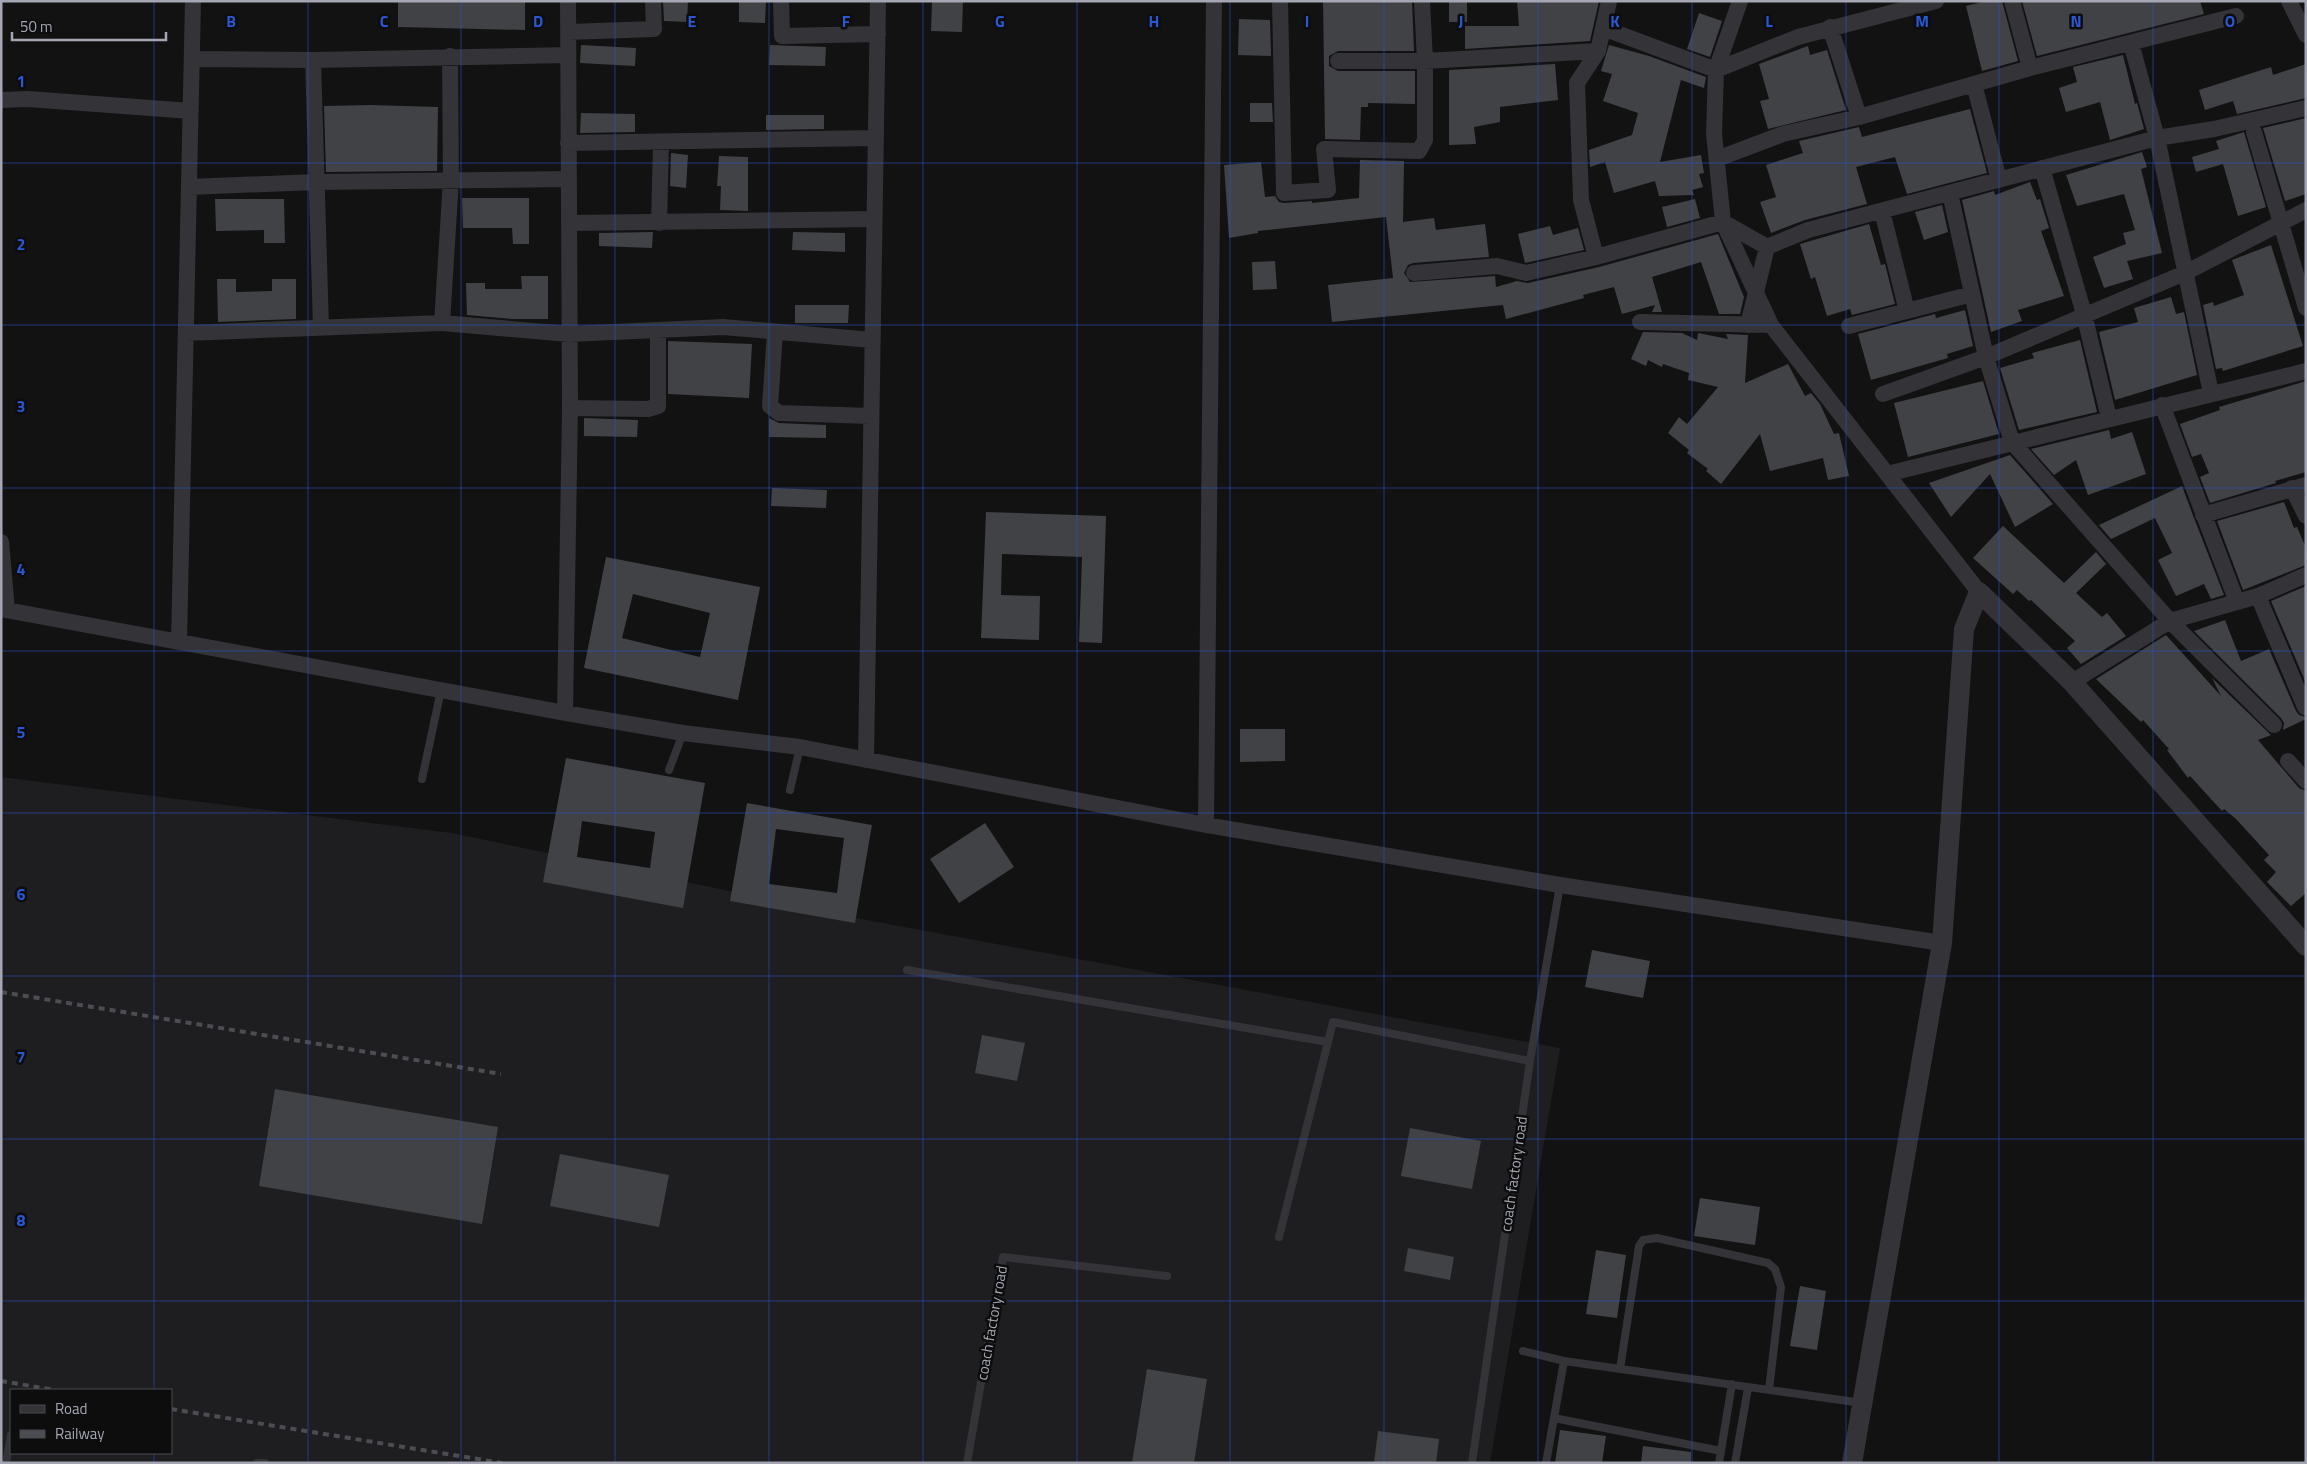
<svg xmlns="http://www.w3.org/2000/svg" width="2307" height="1464" font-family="'Titillium Web',sans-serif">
<rect width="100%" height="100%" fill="#121213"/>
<path fill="#1e1e20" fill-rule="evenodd" d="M1 777 452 833 872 921 1560 1048 1490 1463H1ZM11 1390H171V1453H11Z"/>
<path fill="#414246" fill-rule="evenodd" d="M398 1H525V30L398 27Z
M663 1H688L687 22 664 21Z
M739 1H766L765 23 739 22Z
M932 1H963L962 32 931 31Z
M1323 1H1412L1414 51H1338L1329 56V66L1338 71H1415V104L1368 103V107H1361L1360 140 1325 139Z
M1449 1H1467V22H1449Z
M1517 1H1599L1590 41 1465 49V26H1519Z
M1986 1H2002L2018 61 1982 71 1966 6Z
M2022 1H2200L2204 14 2037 56Z
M1699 13 1722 21 1710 57 1687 49Z
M1239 19 1270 20 1271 56 1238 55Z
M581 45 636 48 635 66 580 63Z
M770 45 826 47 825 66 769 65Z
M1609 45 1649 56 1706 77 1704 88 1681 80 1660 162 1701 155 1704 173 1699 174 1703 187 1692 190 1694 195 1659 196 1655 181 1614 193 1605 162 1590 167 1589 150 1632 135 1638 113 1603 101 1612 74 1601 71Z
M1808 46 1810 55 1827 50 1846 110 1768 129 1760 101 1769 99 1759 64Z
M2123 55 2135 104 2137 103 2144 129 2110 140 2100 102 2066 112 2059 88 2077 82 2073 67Z
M1555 64 1558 100 1500 107V122L1474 127 1476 144 1449 145V70Z
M2306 64V98L2237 114 2233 101 2205 110 2199 90 2271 67 2273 75Z
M1250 103H1272L1273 122H1250Z
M370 105 438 107 437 171 326 172 324 106Z
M1970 109 1987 173 1907 194 1895 157 1856 167 1867 204 1805 220 1771 233 1760 202 1776 197 1766 165 1803 153 1799 141 1859 127 1862 137Z
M581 113 635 114V132L580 133Z
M766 115H824V129L766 130Z
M2306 118V194L2285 201 2263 128Z
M2244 132 2266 207 2238 216 2223 164 2196 172 2192 157 2219 149 2216 141Z
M2142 152 2147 167 2141 169 2162 253 2127 261 2133 279 2104 288 2093 257 2126 244 2123 233 2135 230 2124 194 2077 206 2066 175Z
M671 153 688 155 686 188 670 186Z
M719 156 748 157V211L720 210 721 186H717Z
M1360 160 1404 161 1403 222 1434 218 1436 230 1485 224 1489 257 1413 263 1408 265 1404 273 1410 282 1495 276 1496 287 1517 281 1528 283 1599 267 1718 234 1744 297 1740 314H1719L1701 262 1652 277 1662 312H1652L1655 305 1622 314 1614 287 1583 295 1584 298 1506 319 1503 305 1332 322 1328 285 1393 278 1386 217 1258 231V233L1229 238 1224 165 1261 162 1265 197 1275 196 1279 202 1284 203 1312 201V203L1359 198Z
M2030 182 2037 200 2040 199 2043 209 2049 228 2041 231 2064 296 2018 310 2022 321 1991 332 1962 200 1994 191 1995 195Z
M462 198H529V244H513L512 228H463Z
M215 199H284L285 243H264V230L216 231Z
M1695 199 1700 218 1667 227 1662 207Z
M1942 205 1948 232 1924 240 1915 212Z
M1869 224 1881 265 1885 264 1895 304 1852 315 1850 309 1827 316 1815 277 1811 279 1800 244Z
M1550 226 1553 235 1578 228 1584 250 1525 263 1518 234Z
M653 232 652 248 599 246V233Z
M793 232 845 233V252L792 250Z
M2271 245 2303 346 2223 371 2222 368 2216 369 2203 305 2213 302 2214 306 2244 295 2232 260Z
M1275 261 1277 289 1253 290 1252 262Z
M521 276H548V319H512L467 315 466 283H485V289H522Z
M217 279H236V292L272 291V279H296V319L218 322Z
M2171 297 2176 314 2184 312 2197 375 2115 400 2099 332 2138 322 2134 308Z
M795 305H849L848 323H795Z
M1965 310 1973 346 1947 354 1948 358 1871 380 1858 334 1935 314 1936 318Z
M1643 332 1682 333 1697 340 1698 333 1728 339 1726 334 1748 335 1745 383 1788 364 1805 396 1811 393 1820 404 1834 434 1839 433 1849 476 1828 480 1823 458 1770 471 1760 434 1721 484 1706 471 1708 469 1687 453 1689 450 1668 433 1679 417 1687 424 1718 387 1688 380 1689 373 1663 364 1662 367 1648 360 1646 366 1631 359Z
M2080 340 2097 412 2019 430 2000 368 2034 358 2032 353Z
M668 341 752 344 749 398 668 394Z
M1983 381 1999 434 1908 457 1894 403Z
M2306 381V472L2275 481 2276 483 2210 503 2200 477 2209 473 2201 454 2192 457 2180 424 2220 410 2219 407Z
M584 418 638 420 637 437 584 436Z
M769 418 779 423 826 425V438L769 437Z
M2109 430 2111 439 2132 432 2146 474 2088 495 2076 460 2054 475 2031 449Z
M2010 455 2053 504 2015 527 1990 474 1951 517 1929 483Z
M2182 486 2194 518 2224 595 2211 599 2204 584 2176 596 2158 560 2172 553 2155 518 2111 539 2099 525Z
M772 488 827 490 826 508 771 506Z
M2284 502 2294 528 2297 527 2306 548V565L2243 590 2217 521Z
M986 512 1106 516 1102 643 1079 642 1082 557 1002 554 1001 595 1040 596 1039 640 981 638Z
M2003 526 2064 583 2096 552 2106 564 2076 593 2102 617 2107 613 2126 636 2081 664 2067 648 2075 641 2031 600 2029 601 2017 590 2013 594 1973 558Z
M606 557 760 587 738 700 584 668ZM633 594 710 613 700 657 622 638Z
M2306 586V683L2271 601Z
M2225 620 2241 661 2269 649 2296 711 2299 715 2306 717V719L2283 730 2284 723 2281 718 2194 631Z
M2166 635 2221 696 2212 678 2271 735 2258 740 2299 788 2306 791V893L2291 906 2267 882 2276 872 2264 860 2269 855 2236 819 2224 809 2222 811 2190 776 2188 778 2167 750 2169 749 2143 720 2141 722 2096 679Z
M1240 729H1285V761L1240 762Z
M566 758 705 783 683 908 543 882ZM582 821 655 832 650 868 577 857Z
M747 803 872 825 855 923 730 901ZM776 829 844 838 837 893 769 884Z
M985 823 1014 867 959 903 930 859Z
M1592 950 1650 961 1643 998 1585 987Z
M982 1035 1025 1043 1017 1081 975 1073Z
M275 1089 498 1127 482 1224 259 1186Z
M1410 1128 1481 1141 1472 1189 1401 1176Z
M560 1154 669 1175 659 1227 550 1206Z
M1700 1198 1760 1207 1755 1245 1694 1236Z
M1408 1248 1454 1257 1450 1280 1404 1271Z
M1596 1250 1626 1255 1617 1318 1586 1314Z
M1800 1286 1826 1291 1817 1350 1790 1346Z
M1147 1369 1207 1379 1194 1463H1132Z
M1560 1430 1606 1436 1602 1463H1555Z
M1378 1431 1439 1439 1436 1463H1374Z
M1643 1446 1691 1452V1463H1641Z"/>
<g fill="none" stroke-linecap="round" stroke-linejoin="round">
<path stroke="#333338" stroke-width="8" d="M669 770 683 733
M422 779 441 690
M790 790 800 747
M907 970 1328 1042
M1279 1237 1333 1022 1530 1061
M1523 1351 1564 1361 1862 1403
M1620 1369 1639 1246 1643 1240 1657 1238 1768 1263 1775 1269 1781 1287 1769 1390
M1554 1418 1721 1451
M6 1463 11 1435
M257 1463H265
M967 1463 1003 1257 1167 1276
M1472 1463 1530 1061 1560 885
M1546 1463 1564 1361
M1719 1463 1732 1384
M1735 1463 1748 1388"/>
<path stroke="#333338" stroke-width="16" d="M781 1 782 36 878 34
M1280 1 1284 193 1328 190 1324 149 1419 151 1425 140V61L1422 1
M1740 1 1716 70 1714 134 1723 222 1771 325 1979 592
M2012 1 2030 68
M2289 1 2306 35
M1830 27 1859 117
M1603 28 1716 70 1798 37 1936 1
M568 32 654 29 653 1
M2131 43 2157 138 2211 393
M192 59 313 60 568 55
M313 60 321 328
M1338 61H1425L1598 51
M1974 84 1999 180
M1 100 28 99 191 111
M2254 132 2306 308
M568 143 876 138
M1717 159 1783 134 1859 117 2030 68 2236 16
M2042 168 2084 314 2109 418
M189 187 316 182 569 179
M1950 193 1986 357 2012 442 2170 621 2274 725
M1882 211 1907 311
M569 223 874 219
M659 223 661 142
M1767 247 1808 230 2157 138 2214 129 2306 108
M1596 257 1581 200 1577 83 1598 51 1609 1
M1414 273 1497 266 1526 273 1596 257 1723 222 1767 247
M1640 322 1771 325
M442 323 451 180 450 56
M1748 325 1767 247
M1849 326 1972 294
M775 332 770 406 779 413 871 416
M186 333 442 323 569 334 723 327 872 340
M1883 394 1986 357 2185 273 2306 210
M2162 405 2237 602
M570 408 648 409 658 406V330
M1887 474 2306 371
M2292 488 2306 516
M2203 515 2306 485
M1 542 7 610
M2258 596 2305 707
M1 609 565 713 683 733 800 747 1206 825 1560 885 1942 943
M179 642 193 1
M2072 682 2170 621 2258 596 2306 575
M565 713 570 408 568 1
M866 760 878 1
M2288 761 2306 781
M1206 825 1214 1"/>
<path stroke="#333338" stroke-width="20" d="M1852 1463 1942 943 1964 629 1979 592 2072 682 2306 946"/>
<path stroke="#4c4d53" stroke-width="4" stroke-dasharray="6 5" stroke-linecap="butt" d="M1 992 501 1074
M1 1381 55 1390
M171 1409 502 1463"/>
</g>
<path fill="none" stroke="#2a57d4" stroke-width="1" stroke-opacity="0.55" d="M154 1V1390M308 1V1463M461 1V1463M615 1V1463M769 1V1463M923 1V1463M1077 1V1463M1230 1V1463M1384 1V1463M1538 1V1463M1692 1V1463M1846 1V1463M1999 1V1463M2153 1V1463M1 163H2306M1 325H2306M1 488H2306M1 651H2306M1 813H2306M1 976H2306M1 1139H2306M1 1301H2306M154 1453V1463"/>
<g text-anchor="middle" stroke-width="5" stroke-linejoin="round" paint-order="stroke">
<g font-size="15" fill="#a4a7b3" stroke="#0d0d0e">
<text transform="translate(1514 1174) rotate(-82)" y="5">coach factory road</text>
<text transform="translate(992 1323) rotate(-80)" y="5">coach factory road</text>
</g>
</g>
<g font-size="16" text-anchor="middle" font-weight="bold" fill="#2a57d4" stroke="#0d0d0e" stroke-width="5" stroke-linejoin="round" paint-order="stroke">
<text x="231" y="27">B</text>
<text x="384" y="27">C</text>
<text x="538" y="27">D</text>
<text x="692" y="27">E</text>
<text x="846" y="27">F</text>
<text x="1000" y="27">G</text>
<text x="1154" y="27">H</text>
<text x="1307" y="27">I</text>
<text x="1461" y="27">J</text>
<text x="1615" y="27">K</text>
<text x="1769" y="27">L</text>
<text x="1922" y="27">M</text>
<text x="2076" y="27">N</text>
<text x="2230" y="27">O</text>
<text x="21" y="87">1</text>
<text x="21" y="250">2</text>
<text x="21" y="412">3</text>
<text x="21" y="575">4</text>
<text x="21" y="738">5</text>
<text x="21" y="900">6</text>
<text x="21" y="1063">7</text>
<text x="21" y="1226">8</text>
</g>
<rect width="2307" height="1464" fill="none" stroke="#a4a7b3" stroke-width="5"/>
<rect x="10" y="1389" width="162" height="65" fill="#0d0d0e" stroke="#494b50"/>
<rect x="20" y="1405" width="25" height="8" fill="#333338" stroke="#494b50"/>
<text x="55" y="1414" font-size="15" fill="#a4a7b3">Road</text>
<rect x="20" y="1430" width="25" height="8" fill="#4c4d53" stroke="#494b50"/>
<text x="55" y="1439" font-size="15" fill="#a4a7b3">Railway</text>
<path d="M12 32v8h154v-8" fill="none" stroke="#a4a7b3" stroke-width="2.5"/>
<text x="20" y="32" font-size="15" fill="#a4a7b3" stroke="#0d0d0e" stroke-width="4" paint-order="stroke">50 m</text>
</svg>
